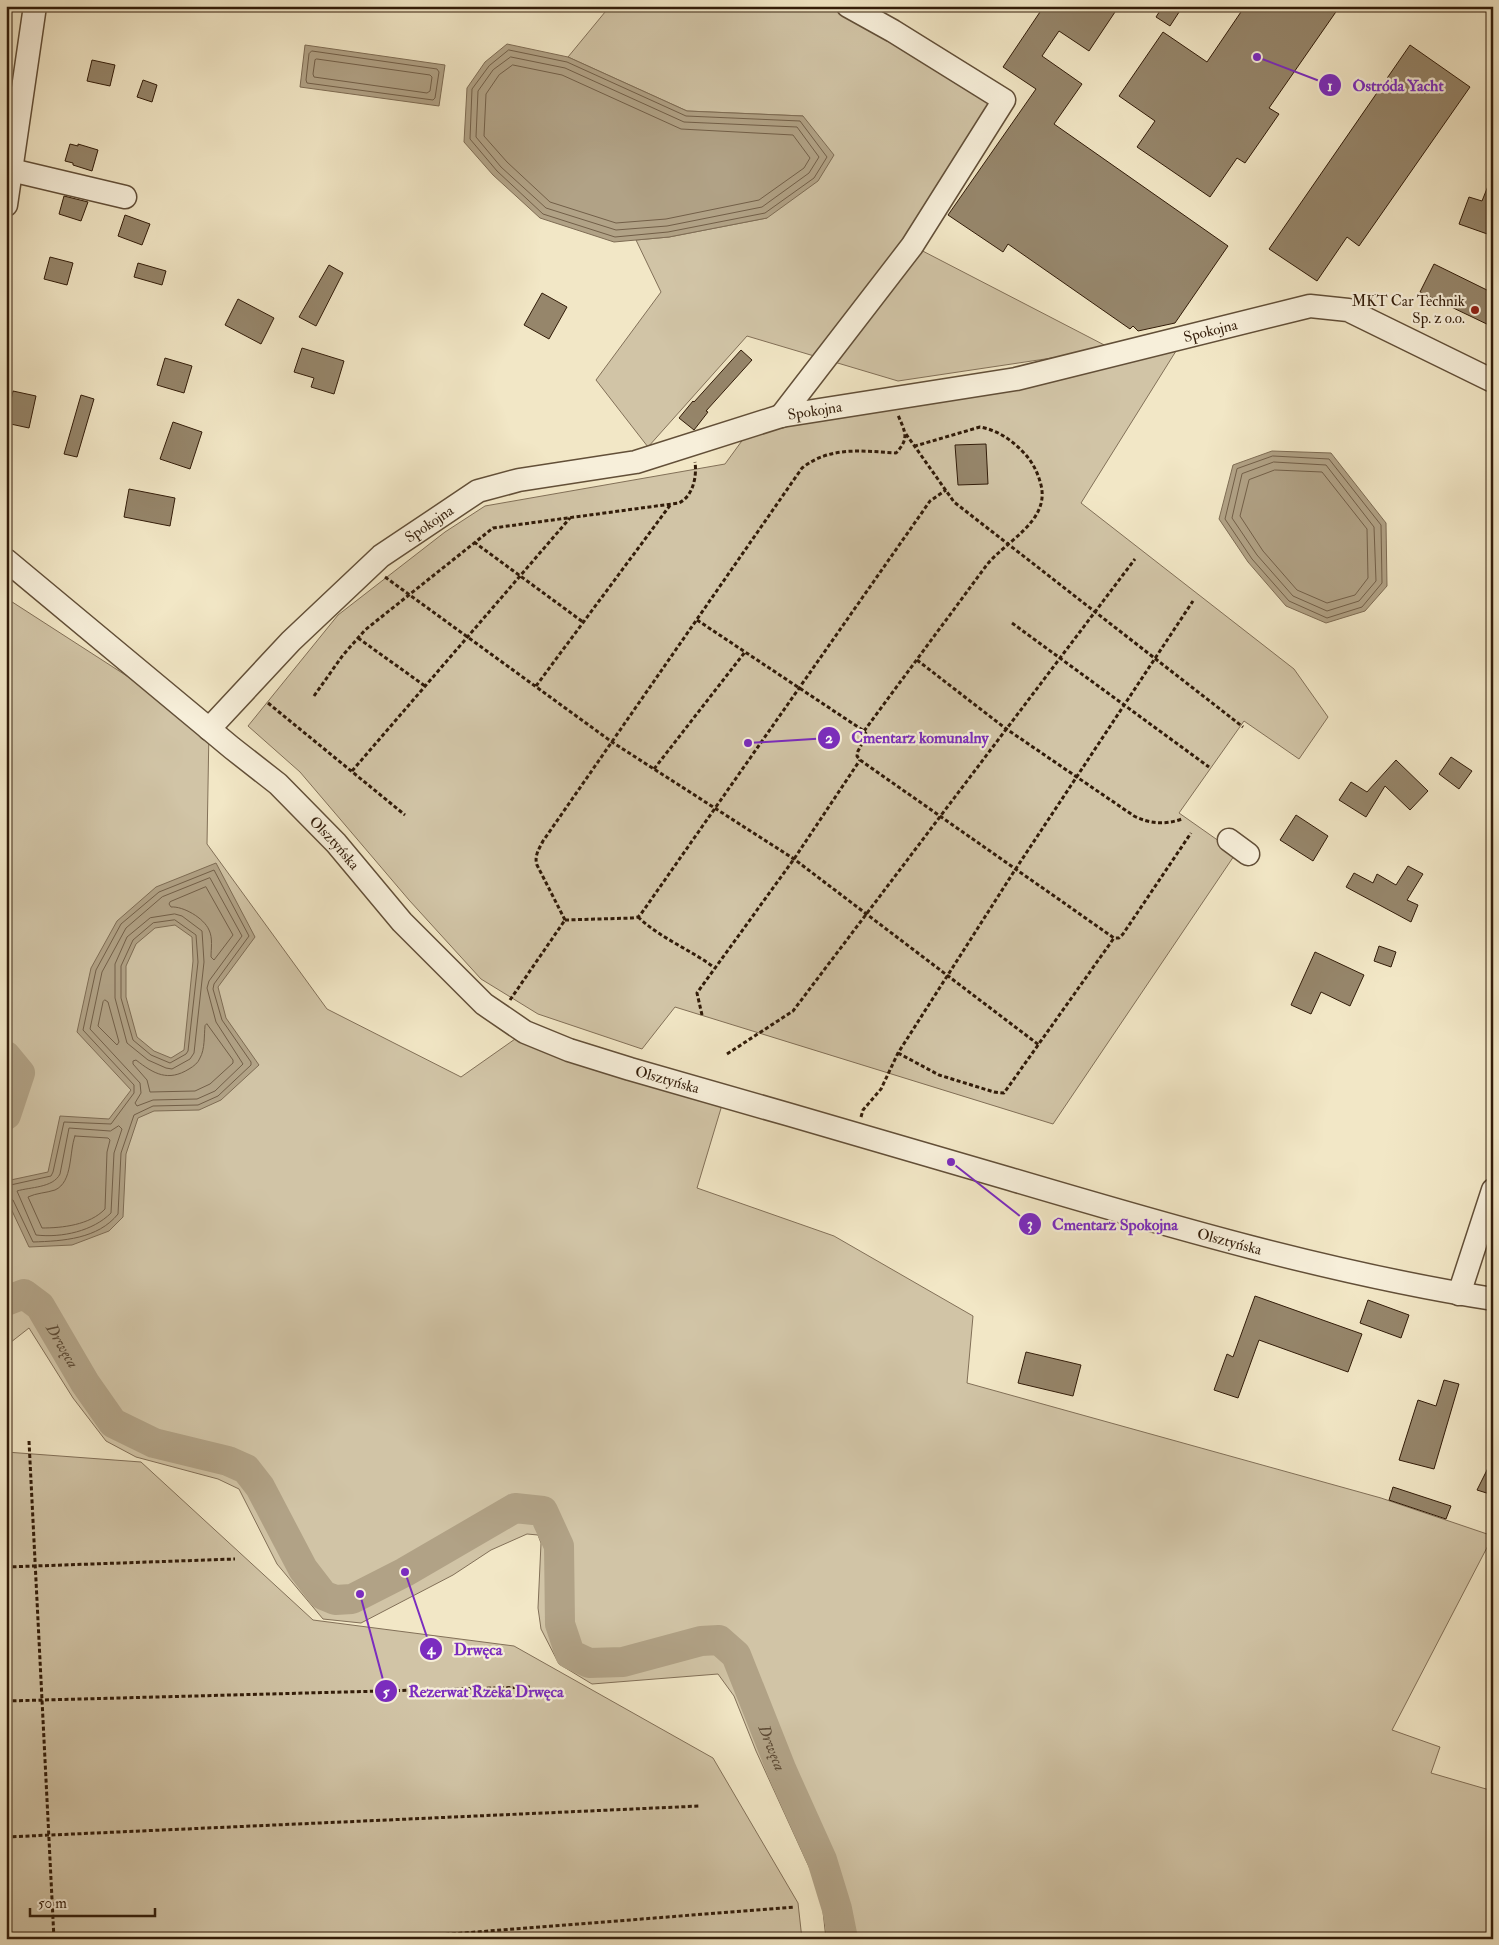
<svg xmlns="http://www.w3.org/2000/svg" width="1499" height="1945" font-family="'IM FELL Double Pica',serif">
<rect width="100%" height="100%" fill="#f2e7c6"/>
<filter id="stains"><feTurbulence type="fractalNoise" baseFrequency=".004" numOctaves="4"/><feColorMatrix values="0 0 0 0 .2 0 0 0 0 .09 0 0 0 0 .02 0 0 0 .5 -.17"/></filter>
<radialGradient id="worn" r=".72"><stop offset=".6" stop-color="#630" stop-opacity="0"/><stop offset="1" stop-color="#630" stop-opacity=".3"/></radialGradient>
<path fill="#d1c4a6" stroke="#827058" d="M610 6H848L1004 100 913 246 1112 349 898 381 747 336 648 447 596 380 661 292 636 240 669 237 767 218 803 116 687 111 568 57Z
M1176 351 1081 503 1294 669 1328 717 1299 759 1244 721 1179 813 1236 853 1053 1124 675 1007 642 1049 538 1014 481 979 409 900 300 772 248 726 338 615 445 532 485 506 725 464 744 438 789 424Z
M6 598 209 729 207 844 327 1009 461 1077 525 1032 725 1095 697 1188 834 1236 973 1316 967 1383 1381 1498 1493 1536 1392 1730 1440 1747 1431 1773 1493 1791V1939H826L821 1893 756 1751 734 1696 718 1674 592 1684 559 1664 541 1629 538 1608 541 1543 538 1535 527 1534 491 1550 453 1575 361 1623 323 1619 277 1564 239 1489 218 1479 136 1457 106 1441 73 1398 29 1328 6 1346Z
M6 1452 141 1462 313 1620 514 1646 713 1758 798 1903 802 1939H6Z"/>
<path fill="#b1a286" stroke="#7e6c54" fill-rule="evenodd" d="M507 44 568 57 687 111 803 116 834 155 818 181 767 218 669 237 614 242 540 218 493 175 464 142 467 88 485 62Z
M305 45 445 65 439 106 300 87Z
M1272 451 1331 453 1386 523 1387 586 1365 611 1326 623 1286 606 1248 562 1219 519 1233 465Z
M216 863 255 937 218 987 226 1018 259 1065 221 1100 199 1110 154 1111 138 1118 126 1154 123 1217 109 1231 72 1245 29 1247 6 1198V1181L48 1172 60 1116 109 1119 131 1090 77 1032 91 968 117 921 156 887ZM175 925 192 937 193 961 184 1050 171 1058 154 1051 137 1037 126 997V966L136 944 155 928Z
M818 1826 836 1873 852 1939H829C822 1900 816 1872 798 1836Z"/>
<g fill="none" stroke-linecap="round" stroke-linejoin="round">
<path stroke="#725f48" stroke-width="1" d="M509 50 567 62 686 116 800 121 827 157 814 178 765 213 668 232 615 237 543 214 497 171 470 139 472 89 489 66Z
M312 51 437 69 439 72 435 98 433 100 307 83 306 80 309 54Z
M511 57 565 68 684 122 797 127 819 157 809 173 762 207 667 226 616 230 546 208 501 167 476 137 478 91 493 70Z
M317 59 430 75 432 77 430 91 427 93 314 77 313 74 315 60Z
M513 65 562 75 681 129 793 135 810 158 804 168 759 200 666 219 616 223 550 202 507 162 484 136 486 94 499 75Z
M1273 456 1329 459 1381 525 1382 583 1362 607 1327 618 1289 601 1252 559 1225 519 1237 469Z
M1274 462 1326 465 1374 527 1376 581 1359 601 1327 611 1293 596 1257 555 1232 518 1242 474Z
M1275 470 1322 472 1367 529 1368 578 1355 595 1327 603 1297 590 1263 551 1240 516 1249 480Z
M210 878 242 936 209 981 207 988 216 1022 243 1064 215 1091 197 1099 153 1100 137 1106 135 1103 141 1093 140 1083 90 1029 102 972 126 928 162 897Z
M206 887 233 935 214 960 211 957C211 949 213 938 209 930 204 918 183 906 171 907L169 904 170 902Z
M175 914 182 916 202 931 204 962 194 1053 190 1059 172 1069 166 1068 148 1060 127 1043 115 998V964L127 937 150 918Z
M175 920 196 935 198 962 188 1051 186 1054 170 1063 151 1055 133 1040 121 998V966L133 940 153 923Z
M105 1000 108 1002 119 1042 117 1045 98 1026 103 1002Z
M207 1024 233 1060V1063L210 1084 195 1091 150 1092 147 1080 133 1064V1061L136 1060C154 1074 168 1082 189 1069 194 1066 198 1063 200 1058 205 1049 204 1036 205 1026Z
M119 1126 122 1129 114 1153 111 1213C93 1231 62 1238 36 1235L17 1191C30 1187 53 1188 60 1174L69 1128 110 1131Z
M75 1136 108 1138 110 1140 107 1152 105 1209C90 1225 62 1228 42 1228L28 1197C36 1193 46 1193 55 1190 73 1182 69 1152 75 1136Z
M6 1186 51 1176 53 1172 64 1122 111 1124 134 1093V1085L83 1030 96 970 121 924 159 892 214 870 249 936 214 984 213 989 222 1020 251 1062V1065L218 1096 198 1105 153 1106 134 1115 121 1153 118 1214C98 1239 63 1241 33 1242L13 1200 6 1197
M833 1939C831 1904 820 1871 806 1839L814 1834 817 1835C831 1868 837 1904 847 1939"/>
<g stroke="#b1a286" stroke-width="30">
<path d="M6 1056 20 1073 6 1115"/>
<path id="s1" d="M6 1301 24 1294 40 1306 85 1383 113 1423 154 1443 228 1461 246 1469 260 1487 303 1569 323 1595 335 1600 352 1599 405 1572 515 1508 543 1511 559 1546 560 1624 570 1654 589 1663 623 1662 701 1641 719 1640 736 1655 782 1771 822 1860 837 1909 843 1939"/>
</g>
</g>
<path fill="#96866b" stroke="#321c09" d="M1044 6H1119L1089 51 1059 31 1042 56 1082 84 1054 124 1228 246 1175 323 1138 331 1133 326 1130 329 1008 244 1003 252 948 215 1036 89 1003 67Z
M1163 6H1183L1170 26 1156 17Z
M1245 6H1340L1269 108 1279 114 1261 140 1245 163 1237 158 1210 197 1137 147 1155 121 1119 96 1163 32 1207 62Z
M1410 45 1470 87 1359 246 1347 237 1317 281 1269 249Z
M92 60 115 65 110 86 87 81Z
M143 80 157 85 152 102 137 97Z
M70 144 78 146V144L98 150 92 171 73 165V163L65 161Z
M1492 176H1493V236L1459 224 1469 197 1482 201Z
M64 196 88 202 81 221 59 214Z
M125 215 150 224 142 245 118 236Z
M50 257 73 263 67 285 44 279Z
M138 263 166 271 162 285 134 277Z
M1434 264 1493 293V327L1420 292Z
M329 265 343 273 316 326 299 317Z
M542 293 567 307 549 339 524 325Z
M238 299 274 318 261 344 225 325Z
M302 348 344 361 334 394 311 387 314 378 294 372Z
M741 350 752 360 706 411 708 412 694 430 679 418 693 401 694 402Z
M165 358 192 366 184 393 157 385Z
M13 391 36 396 29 428 6 423Z
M81 395 94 399 77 457 64 454Z
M173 422 202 432 190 469 160 459Z
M986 444 988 484 958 485 955 445Z
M129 489 175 498 170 526 124 517Z
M1451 757 1472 771 1459 789 1439 774Z
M1396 760 1428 791 1410 810 1385 786 1366 817 1339 800 1351 782 1367 792Z
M1296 815 1328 836 1313 861 1280 840Z
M1408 866 1423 874 1407 900 1418 905 1411 922 1346 887 1354 873 1373 883 1377 874 1396 885Z
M1379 946 1396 952 1391 967 1374 961Z
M1315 952 1364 975 1350 1006 1321 992 1311 1014 1291 1005Z
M1255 1296 1362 1334 1348 1372 1259 1340 1238 1398 1214 1390 1227 1354 1233 1357Z
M1368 1300 1409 1315 1401 1338 1360 1323Z
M1026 1352 1081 1365 1073 1396 1018 1383Z
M1444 1380 1459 1384 1434 1469 1399 1460 1418 1400 1436 1406Z
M1493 1458V1495L1477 1490Z
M1393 1487 1451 1506 1446 1519 1389 1500Z"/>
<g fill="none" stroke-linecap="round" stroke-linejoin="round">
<defs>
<g id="minor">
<path d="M11 170 125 197"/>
<path d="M6 205 35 6"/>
<path d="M781 416 912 246 1004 100 893 31 848 6"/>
<path id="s2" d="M6 560 232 748 278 784 336 843 402 922 484 1004 525 1032 569 1050 630 1069C757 1105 883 1142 1010 1179 1169 1226 1329 1273 1493 1299"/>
<path id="s3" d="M209 729 291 641 381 556 478 491 519 480 636 462 781 416 1016 379 1310 306 1348 310 1493 381"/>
<path d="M1229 840 1248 854"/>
<path d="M1459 1294 1493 1190"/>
</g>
</defs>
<use href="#minor" stroke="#624f38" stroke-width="25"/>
<path stroke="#321c09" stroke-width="3" stroke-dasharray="4 2.5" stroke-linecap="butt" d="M906 434 954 502 1243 727
M474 542 583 622
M385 577 612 742 794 859 1039 1045
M697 620 864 731 867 735 858 751 857 756 860 760 1114 938H1119L1123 934 1191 833
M1012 623 1209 767
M358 638 425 686
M917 660 1005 728 1134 816C1150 824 1165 825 1182 819
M536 686 671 504
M314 696 343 655 365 630 493 528 679 503C693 496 697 477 695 462
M268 703 405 815
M864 731 986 566C1005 541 1050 522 1041 485 1038 473 1033 463 1025 454 1013 441 998 430 980 427L915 446
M654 769 745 652
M352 771 570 518
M638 917C660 938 691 950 715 968
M565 920 537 865C534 856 539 849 543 841L802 468C830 446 862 451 896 453 910 438 905 432 898 415
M565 920 632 918 638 917 641 914 930 501 946 490
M510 1000 565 920
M702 1015 697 993 794 859 860 760
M898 1053 939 1075 994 1092 1004 1093 1114 938
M727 1054 793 1011 1135 559
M861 1117 863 1110 881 1089 898 1053 1013 873 1193 601
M29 1441 54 1939
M6 1567 235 1559
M6 1701 532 1687
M6 1837 700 1806
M387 1939 795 1907"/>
<use href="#minor" stroke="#f7efda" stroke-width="22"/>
</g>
<circle fill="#8f2418" stroke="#f7efda" stroke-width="2" cx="1475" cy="310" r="5"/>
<g text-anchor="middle" stroke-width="4.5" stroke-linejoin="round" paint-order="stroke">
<g font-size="15" fill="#321c09" stroke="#f7efda" text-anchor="end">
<text x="1465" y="306">MKT Car Technik<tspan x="1465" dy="17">Sp. z o.o.</tspan></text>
</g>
<g font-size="15" fill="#321c09" stroke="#f7efda">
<text dy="5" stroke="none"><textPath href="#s3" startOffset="1112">Spokojna</textPath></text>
<text dy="5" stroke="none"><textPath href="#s3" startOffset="708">Spokojna</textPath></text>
<text dy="5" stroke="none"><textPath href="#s3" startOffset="302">Spokojna</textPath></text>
<text dy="5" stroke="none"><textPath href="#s2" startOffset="434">Olsztyńska</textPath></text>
<text dy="5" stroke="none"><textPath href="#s2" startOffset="854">Olsztyńska</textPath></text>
<text dy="5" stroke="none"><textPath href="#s2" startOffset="1439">Olsztyńska</textPath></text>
</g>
<g font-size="16" font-style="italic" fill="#5e4b35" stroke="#f7efda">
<text dy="6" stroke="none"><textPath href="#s1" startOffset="85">Drwęca</textPath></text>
<text dy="6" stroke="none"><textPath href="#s1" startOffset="1136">Drwęca</textPath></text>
</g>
</g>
<path fill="none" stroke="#7b2cbf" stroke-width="2" d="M1257 57L1330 85M748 743L829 738M951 1162L1030 1224M405 1572L431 1649M360 1594L386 1691"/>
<g fill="#7b2cbf" stroke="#f7efda" stroke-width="2">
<circle cx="1257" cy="57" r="5"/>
<circle cx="748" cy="743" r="5"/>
<circle cx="951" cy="1162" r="5"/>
<circle cx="405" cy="1572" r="5"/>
<circle cx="360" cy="1594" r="5"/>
<circle cx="1330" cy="85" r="12"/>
<circle cx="829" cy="738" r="12"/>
<circle cx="1030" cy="1224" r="12"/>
<circle cx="431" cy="1649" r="12"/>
<circle cx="386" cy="1691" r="12"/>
</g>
<g font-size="15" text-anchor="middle" font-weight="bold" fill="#fff">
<text x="1330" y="91">1</text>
<text x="829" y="743">2</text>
<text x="1030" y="1229">3</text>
<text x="431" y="1654">4</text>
<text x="386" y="1697">5</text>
</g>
<g font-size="16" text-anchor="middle" font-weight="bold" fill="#7b2cbf" stroke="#f7efda" stroke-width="4.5" stroke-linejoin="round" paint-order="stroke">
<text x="1398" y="91">Ostróda Yacht</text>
<text x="920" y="743">Cmentarz komunalny</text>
<text x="1115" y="1230">Cmentarz Spokojna</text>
<text x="478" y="1655">Drwęca</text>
<text x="486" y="1697">Rezerwat Rzeka Drwęca</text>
</g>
<rect width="1499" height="1945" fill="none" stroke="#f2e7c6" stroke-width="25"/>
<rect x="8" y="8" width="1484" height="1930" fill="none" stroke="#321c09" stroke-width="2.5"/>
<rect x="12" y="12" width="1474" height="1920" fill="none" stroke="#321c09"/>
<path d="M30 1908v8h125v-8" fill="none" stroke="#321c09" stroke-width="2.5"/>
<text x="38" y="1908" font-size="15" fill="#321c09" stroke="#f7efda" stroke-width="4" paint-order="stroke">50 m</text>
<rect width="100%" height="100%" filter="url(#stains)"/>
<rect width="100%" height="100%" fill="url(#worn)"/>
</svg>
